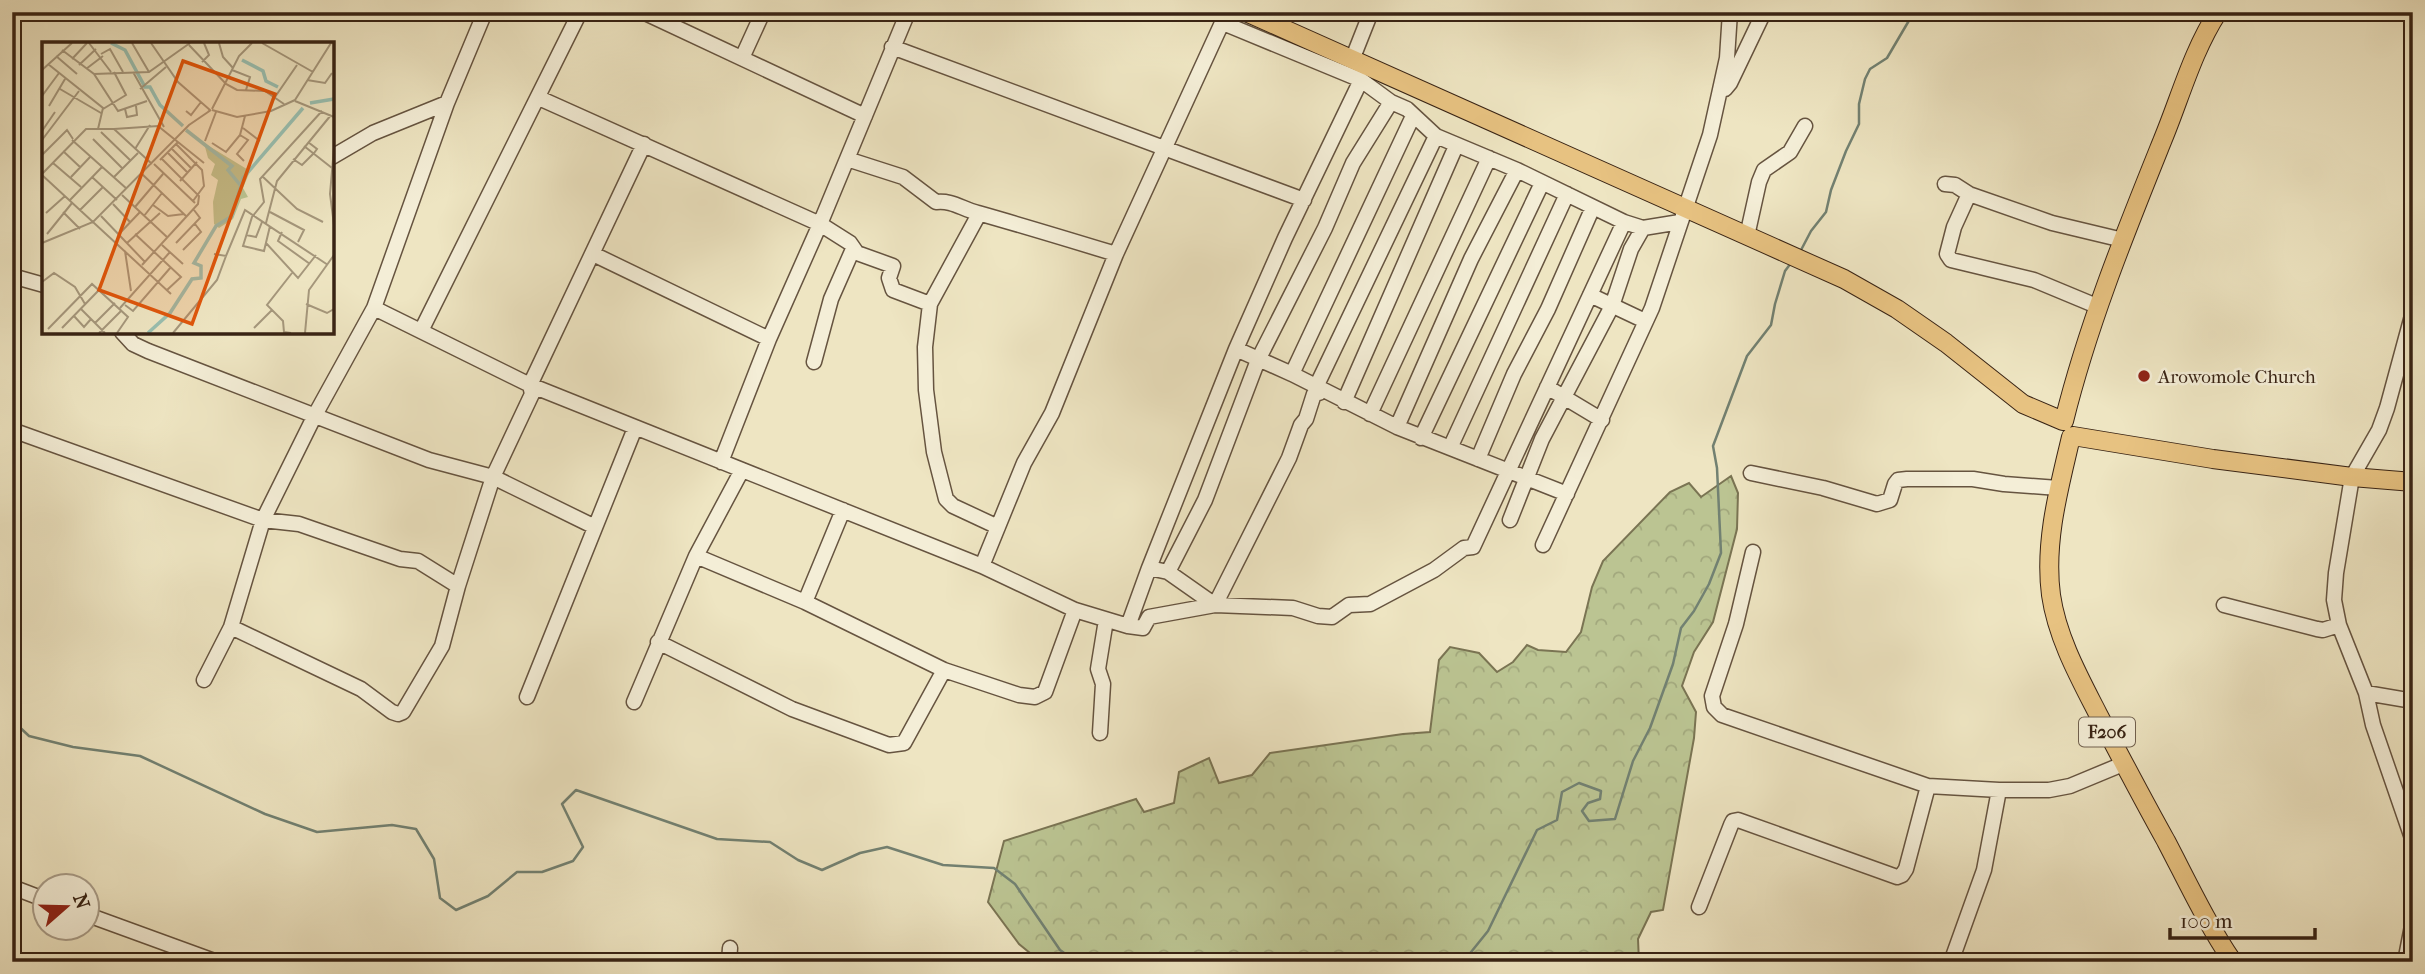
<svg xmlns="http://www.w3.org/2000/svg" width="2425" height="974" font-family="'IM FELL French Canon',serif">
<defs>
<pattern id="forest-crowns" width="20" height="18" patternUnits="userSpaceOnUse" patternTransform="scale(1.75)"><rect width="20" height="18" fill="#bbc492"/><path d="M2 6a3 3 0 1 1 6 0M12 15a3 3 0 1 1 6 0" fill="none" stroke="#a2a87d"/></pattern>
</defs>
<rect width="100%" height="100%" fill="#eee5c2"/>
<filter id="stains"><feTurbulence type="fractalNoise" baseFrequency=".00286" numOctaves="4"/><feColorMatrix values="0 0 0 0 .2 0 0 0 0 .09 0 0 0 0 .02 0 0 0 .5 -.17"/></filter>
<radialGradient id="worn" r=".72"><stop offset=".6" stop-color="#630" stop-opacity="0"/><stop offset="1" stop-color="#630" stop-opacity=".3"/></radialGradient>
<path fill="url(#forest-crowns)" stroke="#7a7453" stroke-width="2" d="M1731 476 1738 493 1737 529 1713 622 1694 652 1682 686 1696 712 1694 738 1663 910 1651 912 1638 939 1639 962H1041L1019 944 988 902 1004 841 1136 799 1144 812 1174 803 1179 772 1209 758 1219 783 1252 775 1270 753 1403 734 1430 732 1439 660 1450 647 1479 653 1497 672 1513 662 1527 645 1538 650 1566 652 1581 632 1592 587 1603 561 1670 492 1689 483 1701 497Z"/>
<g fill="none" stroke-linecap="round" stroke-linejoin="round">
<path stroke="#728172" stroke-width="2.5" d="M1800 252 1811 231 1826 212 1831 190 1846 151 1859 124V104L1865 79 1870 69 1887 58 1914 12
M12 720 29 736 73 747 140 756 265 814 317 832 392 825 416 829 434 859 440 898 456 910 488 896 517 872H542L573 861 583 847 562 804 576 790 717 839 770 842 798 860 822 870 860 853 887 847 943 865 994 868 1015 884 1060 950 1077 962
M1463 962 1488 931 1537 830 1557 820 1562 792 1579 783 1601 791 1600 799 1588 803 1582 811 1589 821 1615 819 1633 761 1650 728 1673 664 1681 628 1694 611 1709 584 1721 553 1717 468 1713 446 1747 356 1771 325 1775 304 1785 271 1791 263
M1508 962 1536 959 1552 962"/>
<defs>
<path id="minor" d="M643 12 865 116
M1223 23 1361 80 1391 102 1407 109 1436 136 1517 170 1624 222 1643 228 1680 222
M892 47 1304 200
M742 58 763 12
M1352 60 1371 12
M1725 89 1730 83 1764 12
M539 98 820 224 850 243 857 253 893 266 889 278 893 290 930 304
M332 157 373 133 447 103
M847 159 903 177 936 202C952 200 962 209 978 213 1024 226 1070 240 1116 254
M1945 184 1955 185 1969 194 2052 223 2123 240
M1969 194 1954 227 1947 254 1951 260 2034 280 2099 307
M979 214 930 304 925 347 926 390 934 452 946 499 953 506 998 527
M1747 236 1759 182 1764 170 1790 152 1805 126
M593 254 769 339
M12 276 44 285
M1590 295 1645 321
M374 308 530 385 982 566 1075 610 1128 626 1143 628 1149 617 1215 605 1289 458 1301 425 1306 419 1314 394 1319 393 1316 387 1436 136
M2413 312 2387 408 2379 430 2352 477 2336 573 2334 600 2339 625 2366 693 2373 725 2413 841
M421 331 580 12
M122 332 133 344 148 351 429 460 493 477 595 527
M1236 349 1292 374 1397 427 1567 494
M814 362 831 299 853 249
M1292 374 1413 116
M1547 387 1602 420
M1344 402 1456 146
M1370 414 1489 158
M1397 427 1471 259 1517 170
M12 430 263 520 299 524 400 559 418 561 458 586
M1421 438 1542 183
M1450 448 1567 194
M1478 459 1514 374 1548 309 1593 207
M721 462 769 339 820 224 908 12
M1751 473 1823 488 1877 504 1890 500 1895 484 1898 480 1907 479H1973L2004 484 2058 488
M1510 520 1542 439 1612 306 1631 249 1643 228
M1543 545 1652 308 1710 135 1727 58 1730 12
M1753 552 1736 624 1712 696 1714 707 1722 715 1928 786 1999 790H2049L2070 786 2123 764
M696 556 805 602 944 670 1019 695 1035 697 1045 692 1075 610
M982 566 1024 463 1052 413 1116 254 1227 12
M1149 568 1168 572 1215 605 1293 608 1318 616 1332 617 1349 605 1370 604 1434 570 1464 548 1473 547 1624 222
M1168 572 1205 500 1258 360 1325 228 1353 163 1391 102
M805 602 843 510
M2224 605 2317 629 2323 630 2339 625
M1128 626 1149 568 1236 349 1285 238 1361 80
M231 627 361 689 392 712 398 714 403 712 442 646 458 586 493 477 532 394 530 385 644 144
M658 642 792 709 889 745 904 743 944 670
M204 680 231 627 263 520 315 415 374 308 447 103 485 12
M2366 693 2413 701
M527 697 635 428
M634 702 696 556 742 470
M1100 733 1103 684 1098 669 1106 620
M12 887 46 900
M1699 907 1731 825 1733 821 1738 820 1897 877 1902 875 1906 869 1928 786
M88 915 217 962
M729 962 730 948
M1951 962 1984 870 1999 790
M2405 962 2413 921"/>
<path id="major" d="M1246 12 1844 279 1897 309 1946 343 2023 404 2063 421
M2064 421C2088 324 2126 231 2163 139 2180 98 2193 50 2218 12
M2073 436 2213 459 2352 477 2413 482
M2071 437C2059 488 2044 542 2051 595 2057 637 2079 677 2098 714 2120 756 2142 798 2166 841 2187 881 2207 924 2233 962"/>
</defs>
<use href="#minor" stroke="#665440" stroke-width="17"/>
<use href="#major" stroke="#382314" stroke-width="20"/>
<use href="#minor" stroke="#f4eed7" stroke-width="14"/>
<use href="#major" stroke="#e7c281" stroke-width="18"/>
</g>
<circle fill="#8f2418" stroke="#f4eed7" stroke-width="2.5" cx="2144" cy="376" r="7"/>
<g text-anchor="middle" stroke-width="5" stroke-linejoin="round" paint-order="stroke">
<rect fill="#f4eed7" stroke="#70604e" stroke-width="2" x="2079" y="717.5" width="56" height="29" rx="5"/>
<g font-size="18" font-weight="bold" fill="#382314">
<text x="2107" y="738">F206</text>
</g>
<g font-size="19" fill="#382314" stroke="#f4eed7" text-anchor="start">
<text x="2158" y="383">Arowomole Church</text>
</g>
</g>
<g transform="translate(42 42)">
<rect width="292" height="292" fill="#eee5c2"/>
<path d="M162 101 208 129 201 146 206 155 199 157 191 177 177 186 172 182 171 160 176 138 169 133 173 122 166 116Z" fill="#bbc492"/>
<path fill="none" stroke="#99bfb0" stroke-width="3.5" d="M69 1 83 8 103 45H108L118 63 141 84M200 18 221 29 224 39 236 45M268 61 292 57M144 88 190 124 186 128 199 144M106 291 128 271 150 237 159 236V224L152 221 174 184 190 174 201 136 261 66"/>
<path fill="none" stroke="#a5977c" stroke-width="2" d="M47 1 69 30M90 1 107 30M109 1 136 40 168 68 166 70M177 1 181 15 191 26M220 1 271 30M147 3 184 42 195 48 223 49 242 62M20 8 52 32 76 69 105 59M59 12 68 7 81 30M14 14 35 32M30 17 45 1M160 20 167 13 162 1M6 22 61 66 56 87M37 23 54 7M44 27 61 14M0 28 30 1M190 28 208 35 204 48M91 30 122 85M52 32 107 30 148 1M265 38 283 41 290 31M18 47 59 71M98 47 124 25M0 54 17 31M233 55 255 23M253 58 289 1M253 59 292 75M7 64 23 37M61 67 84 53 72 30M83 67 85 75 95 73 94 64M170 67 197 14 210 1M170 68 195 75 229 69 253 58M144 69 149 73 159 60M201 86 218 99M72 87 116 84 162 121M0 89 13 70M59 90 88 118M198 93 206 98 195 112 202 119M51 97 80 126M0 98 37 49M30 98 85 147M163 99 174 70M170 101 184 110 198 93 203 74M134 102 160 128 162 144 151 159M262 104 290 126M292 106 288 152 292 183M93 107 108 83M130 107 150 127M21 109 38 125M126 111 146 131M0 113 25 88 31 97M251 117 260 123 272 111 275 107 266 100M118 118 136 100M11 121 39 145M112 122 153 161M0 132 44 87H72L110 122M100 132 145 175M0 133 129 252M220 134 255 167 281 180M29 135 49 114M50 135 75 158M72 135 96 111M138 139 155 120M80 153 126 196M28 158 60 125M71 162 88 180M111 163 126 174 142 172M93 165 121 132M38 168 61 145M21 170 38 187M228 170 262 188 256 200M4 171 23 154M59 174 103 220M102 174 120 151M224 181 235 139 289 73M228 184 222 209 201 204 210 175 222 160 218 137 280 69M240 190 236 199 268 222M5 192 30 161M77 192 98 170M93 192 139 235 125 248M204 193 214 195 220 180M0 201 51 180 147 83 169 68M85 201 118 171M134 201 158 176 152 168M224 201 256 236 274 213M120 203 141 222M141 208 159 190 153 182M83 209 89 249M172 212 184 214 203 168 286 223M100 223 156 162 157 154 120 117M0 240 12 231 33 245 43 262M264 262 285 271 292 267M83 263 91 269 129 225M78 266 128 210M39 267 63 291M32 274 42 285 49 277M53 281 73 261M20 286 57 248M212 286 230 268M6 287 50 242 86 275 75 291M57 291 80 268M131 291 175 238 184 214M249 291 242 290 241 279 225 263 250 231M263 291 267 248 292 213"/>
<path fill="#df560c" fill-opacity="0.15" stroke="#df560c" stroke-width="3.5" d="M141 19 233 52 150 282 57 248Z"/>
<rect width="292" height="292" fill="none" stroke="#382314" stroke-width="3.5"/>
</g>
<rect width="2425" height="974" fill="none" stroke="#eee5c2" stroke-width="42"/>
<rect x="14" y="14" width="2397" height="946" fill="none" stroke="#382314" stroke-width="3.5"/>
<rect x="21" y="21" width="2383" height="932" fill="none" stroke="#382314" stroke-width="2"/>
<g transform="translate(66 907) rotate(70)"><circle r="33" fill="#f4eed7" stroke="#a99d89" stroke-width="2"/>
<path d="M0-5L12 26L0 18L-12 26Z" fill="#8f2418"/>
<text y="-10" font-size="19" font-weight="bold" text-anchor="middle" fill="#382314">N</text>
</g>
<path d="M2170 928v10h145v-10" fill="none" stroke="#382314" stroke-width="3.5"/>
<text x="2180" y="928" font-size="21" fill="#382314" stroke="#f4eed7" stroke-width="5" paint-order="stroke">100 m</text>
<rect width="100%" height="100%" filter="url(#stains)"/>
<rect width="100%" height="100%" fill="url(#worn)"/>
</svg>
